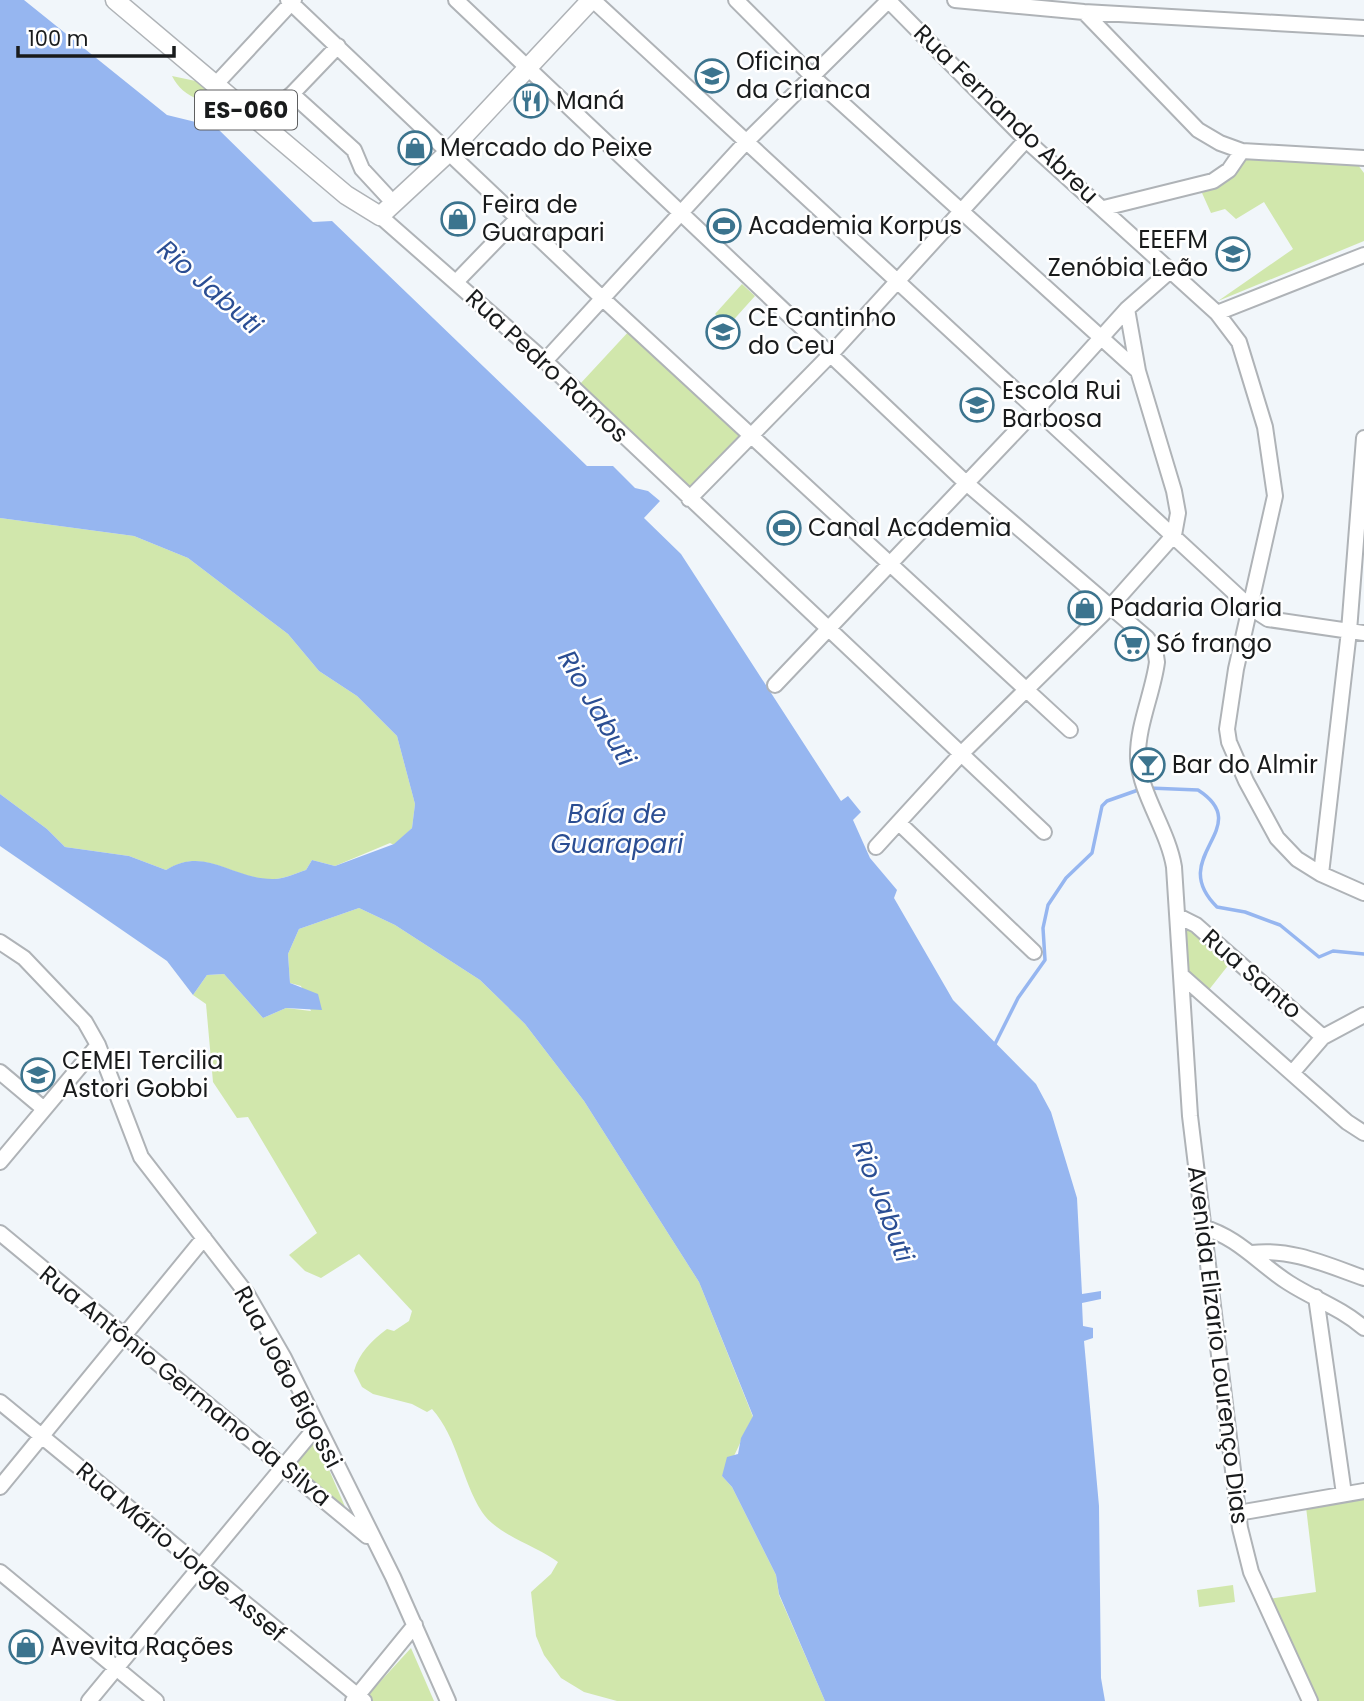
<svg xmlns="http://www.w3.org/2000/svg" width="1364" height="1701" font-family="Poppins,sans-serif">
<rect width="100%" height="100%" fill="#f1f6fa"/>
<path fill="#d1e7ac" d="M172 76 205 83 231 108C208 103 184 100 172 76Z
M1244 157 1355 161 1364 173V241L1218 301 1293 249 1264 202 1236 219 1225 209 1211 213 1202 193 1227 181Z
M742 284 755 296 728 326 715 314Z
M630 330 741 435 691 488 580 384Z
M0 518 134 536 188 558 288 634 319 671 357 696 397 736 415 804 412 828 394 845 390 843 335 866 312 860 306 870C296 873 284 879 274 879 233 881 206 845 166 870L129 856 65 847 47 829 0 794Z
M359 908 395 925 480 980 525 1024 584 1101 699 1282 753 1417C741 1437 736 1457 722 1476L732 1487 776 1575 779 1595 825 1701H617L584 1692 561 1678 544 1655 536 1636 531 1592 551 1574 558 1562C537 1546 497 1535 482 1512 461 1479 458 1438 432 1409L427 1412 412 1404 373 1394 362 1387 354 1371C359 1353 372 1340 387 1329L394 1331 409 1321 412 1311 359 1254 321 1278 305 1271 289 1255 317 1233 248 1117 237 1118 213 1082 206 1004 193 995 207 975 224 974 263 1018 286 1008 311 1011 301 986 290 983 288 954 299 929Z
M1184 928H1190L1230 963 1208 991 1185 971Z
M315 1437 346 1509 289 1467Z
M1364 1491V1701H1316L1269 1599 1316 1592 1306 1507Z
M1233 1585 1235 1602 1199 1607 1197 1590Z
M411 1648 434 1701H373L367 1696Z"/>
<path fill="#96b6f0" d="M0 0H24L167 115 216 127 313 222 332 221 587 466H613L635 488 648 491 660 501 644 518 681 554 841 801 848 796 861 812 853 820 870 858 897 890 894 898 953 1000 1036 1084 1051 1112 1077 1198 1082 1294 1101 1291V1299L1082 1303 1083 1326 1093 1328V1338L1084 1341 1099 1506 1101 1678 1105 1701H825L779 1594 776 1575 732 1487 722 1476 727 1457 738 1454 741 1438 753 1416 699 1282 584 1101 525 1024 480 980 395 925 359 908 299 929 288 954 290 983 318 994 322 1010 286 1008 263 1018 224 974 207 975 193 995 167 961 0 846V794L47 829 65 847 129 856 166 870C206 845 233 880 274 879 284 879 296 873 306 870L312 860 335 866 394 844 412 828 415 804 397 736 357 696 319 671 288 634 188 558 134 536 0 518Z"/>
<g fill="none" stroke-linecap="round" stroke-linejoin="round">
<path stroke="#96b6f0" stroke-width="3.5" d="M1149 788 1198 790C1257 828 1165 856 1217 907L1245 912 1280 925 1319 957 1333 951 1364 954
M995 1044 1018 998 1045 960 1043 928 1048 905 1066 878 1092 853 1102 806 1107 801 1141 789"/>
<defs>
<path id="minor" d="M288 0 603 299 1070 730
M456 0 965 482 1147 638 1155 649 1157 662C1153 693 1137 726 1138 758 1140 794 1168 830 1174 867L1190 1116 1240 1528 1251 1572 1310 1701
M593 0 1251 608 1268 619 1364 633
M736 0 813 77 1138 371
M888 0 1026 140 1217 313 1239 342 1265 427 1275 496 1236 669 1227 729 1229 742 1246 781 1277 838 1297 859 1321 874 1364 893
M955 0 1084 12 1364 28
M1084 12 1198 130 1220 143 1242 151 1364 158
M216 84 294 0
M292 94 354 150 362 169 387 196
M260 121 292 94 338 46
M1104 208 1213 181 1229 170 1242 151
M380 216 545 361 1044 832
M456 282 519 217
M1217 313 1364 255
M545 361 745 143 889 0
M689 499 831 354 1026 140
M775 685 1035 411 1127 309 1170 271
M899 823 1034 952
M876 847 962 753 1110 607 1174 535 1178 513 1174 491 1138 371 1127 309
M1321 874 1349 631 1364 438
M1178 916 1196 925 1323 1037
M0 942 24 958 85 1022 98 1045 141 1157 247 1294 284 1358 393 1577 448 1701
M1181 975 1347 1122 1364 1133
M0 1072 44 1109
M1292 1073 1323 1037 1364 1015
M0 1162 98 1045
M1202 1227C1238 1237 1259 1264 1289 1283 1314 1299 1341 1308 1364 1328
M0 1233 367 1536
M1252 1253C1291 1248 1327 1265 1364 1278
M1316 1297 1344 1494
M0 1402 364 1701
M0 1487 204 1238
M1238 1513 1364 1491
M0 1572 156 1701
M89 1701 317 1426
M353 1701 415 1625"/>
<path id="major" d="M115 0 346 195 380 216 449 152 591 0"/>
</defs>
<use href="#minor" stroke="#afb3b7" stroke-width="18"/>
<use href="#major" stroke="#afb3b7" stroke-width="21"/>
<use href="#minor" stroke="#fff" stroke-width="14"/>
<use href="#major" stroke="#fff" stroke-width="18"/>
</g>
<defs>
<symbol id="school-ring" viewBox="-11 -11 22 22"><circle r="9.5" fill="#fff" stroke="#3c748e" stroke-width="1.5"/><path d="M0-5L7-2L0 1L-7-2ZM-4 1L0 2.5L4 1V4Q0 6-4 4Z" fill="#3c748e"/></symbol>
<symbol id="restaurant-ring" viewBox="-11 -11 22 22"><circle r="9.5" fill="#fff" stroke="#3c748e" stroke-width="1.5"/><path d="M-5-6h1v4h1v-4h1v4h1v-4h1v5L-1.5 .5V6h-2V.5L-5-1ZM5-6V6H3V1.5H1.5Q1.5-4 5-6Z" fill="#3c748e"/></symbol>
<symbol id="shop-ring" viewBox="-11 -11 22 22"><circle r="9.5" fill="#fff" stroke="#3c748e" stroke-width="1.5"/><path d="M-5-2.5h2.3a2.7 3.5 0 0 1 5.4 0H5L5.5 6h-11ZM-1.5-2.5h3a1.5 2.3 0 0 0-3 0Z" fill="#3c748e"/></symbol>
<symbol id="stadium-ring" viewBox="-11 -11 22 22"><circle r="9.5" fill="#fff" stroke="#3c748e" stroke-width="1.5"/><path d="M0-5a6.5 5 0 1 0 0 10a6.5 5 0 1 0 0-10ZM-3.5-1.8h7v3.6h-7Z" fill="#3c748e"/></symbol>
<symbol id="supermarket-ring" viewBox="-11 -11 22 22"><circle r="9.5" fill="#fff" stroke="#3c748e" stroke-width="1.5"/><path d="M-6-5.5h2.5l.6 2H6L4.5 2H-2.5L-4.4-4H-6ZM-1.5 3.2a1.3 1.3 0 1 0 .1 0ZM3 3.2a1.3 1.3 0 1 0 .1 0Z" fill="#3c748e"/></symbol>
<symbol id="bar-ring" viewBox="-11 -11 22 22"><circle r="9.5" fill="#fff" stroke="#3c748e" stroke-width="1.5"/><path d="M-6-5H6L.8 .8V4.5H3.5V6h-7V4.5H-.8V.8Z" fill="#3c748e"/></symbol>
</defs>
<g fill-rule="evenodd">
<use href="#school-ring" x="693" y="57" width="38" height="38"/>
<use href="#restaurant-ring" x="512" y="82" width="38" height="38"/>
<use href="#shop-ring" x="396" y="129" width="38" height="38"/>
<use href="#shop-ring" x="439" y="200" width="38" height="38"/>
<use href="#stadium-ring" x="705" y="207" width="38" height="38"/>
<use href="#school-ring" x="1214" y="235" width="38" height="38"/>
<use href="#school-ring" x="704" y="313" width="38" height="38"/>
<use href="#school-ring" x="958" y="386" width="38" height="38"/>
<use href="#stadium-ring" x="765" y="509" width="38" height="38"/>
<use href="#shop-ring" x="1066" y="589" width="38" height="38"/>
<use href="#supermarket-ring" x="1113" y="625" width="38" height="38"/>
<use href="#bar-ring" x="1129" y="746" width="38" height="38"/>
<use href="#school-ring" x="19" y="1056" width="38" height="38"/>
<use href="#shop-ring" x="7" y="1628" width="38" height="38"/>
</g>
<g text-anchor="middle" stroke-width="5" stroke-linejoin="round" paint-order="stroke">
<rect fill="#fff" stroke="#5e5f60" stroke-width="2" x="195" y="90.5" width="102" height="39" rx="5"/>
<g font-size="23" font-weight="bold" fill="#191b1c">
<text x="246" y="118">ES-060</text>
</g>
<g font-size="24" fill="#191b1c" stroke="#fff" text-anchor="start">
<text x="736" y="70">Oficina<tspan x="736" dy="28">da Crianca</tspan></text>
<text x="556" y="109">Maná</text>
<text x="440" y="156">Mercado do Peixe</text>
<text x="482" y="213">Feira de<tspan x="482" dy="28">Guarapari</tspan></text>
<text x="748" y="234">Academia Korpus</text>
<text x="1208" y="248" text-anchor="end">EEEFM<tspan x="1208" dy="28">Zenóbia Leão</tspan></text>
<text x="748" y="326">CE Cantinho<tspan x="748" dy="28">do Ceu</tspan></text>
<text x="1002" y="399">Escola Rui<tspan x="1002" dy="28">Barbosa</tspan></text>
<text x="808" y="536">Canal Academia</text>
<text x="1110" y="616">Padaria Olaria</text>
<text x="1156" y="652">Só frango</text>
<text x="1172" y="773">Bar do Almir</text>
<text x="62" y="1069">CEMEI Tercilia<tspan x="62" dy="28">Astori Gobbi</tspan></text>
<text x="50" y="1655">Avevita Rações</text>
</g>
<g font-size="24" fill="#191b1c" stroke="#fff">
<text transform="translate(1006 114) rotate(44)" y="8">Rua Fernando Abreu</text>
<text transform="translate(547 366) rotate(43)" y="8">Rua Pedro Ramos</text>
<text transform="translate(1252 974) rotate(41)" y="8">Rua Santo</text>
<text transform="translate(1218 1345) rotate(83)" y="8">Avenida Elizario Lourenço Dias</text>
<text transform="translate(288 1377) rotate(62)" y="8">Rua João Bigossi</text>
<text transform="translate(185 1386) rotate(39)" y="8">Rua Antônio Germano da Silva</text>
<text transform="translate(181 1552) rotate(40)" y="8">Rua Mário Jorge Assef</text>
</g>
<g font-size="26" font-style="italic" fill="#2b4e93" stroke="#fff">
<text transform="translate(210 287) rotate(41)" y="9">Rio Jabuti</text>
<text transform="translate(597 708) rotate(60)" y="9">Rio Jabuti</text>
<text x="617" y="823">Baía de<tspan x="617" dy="30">Guarapari</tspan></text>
<text transform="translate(883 1201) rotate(69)" y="9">Rio Jabuti</text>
</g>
</g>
<path d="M18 46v10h156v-10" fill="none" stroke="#191b1c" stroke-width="3.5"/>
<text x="28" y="46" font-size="21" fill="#191b1c" stroke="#ffffff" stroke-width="5" paint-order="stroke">100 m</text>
</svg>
